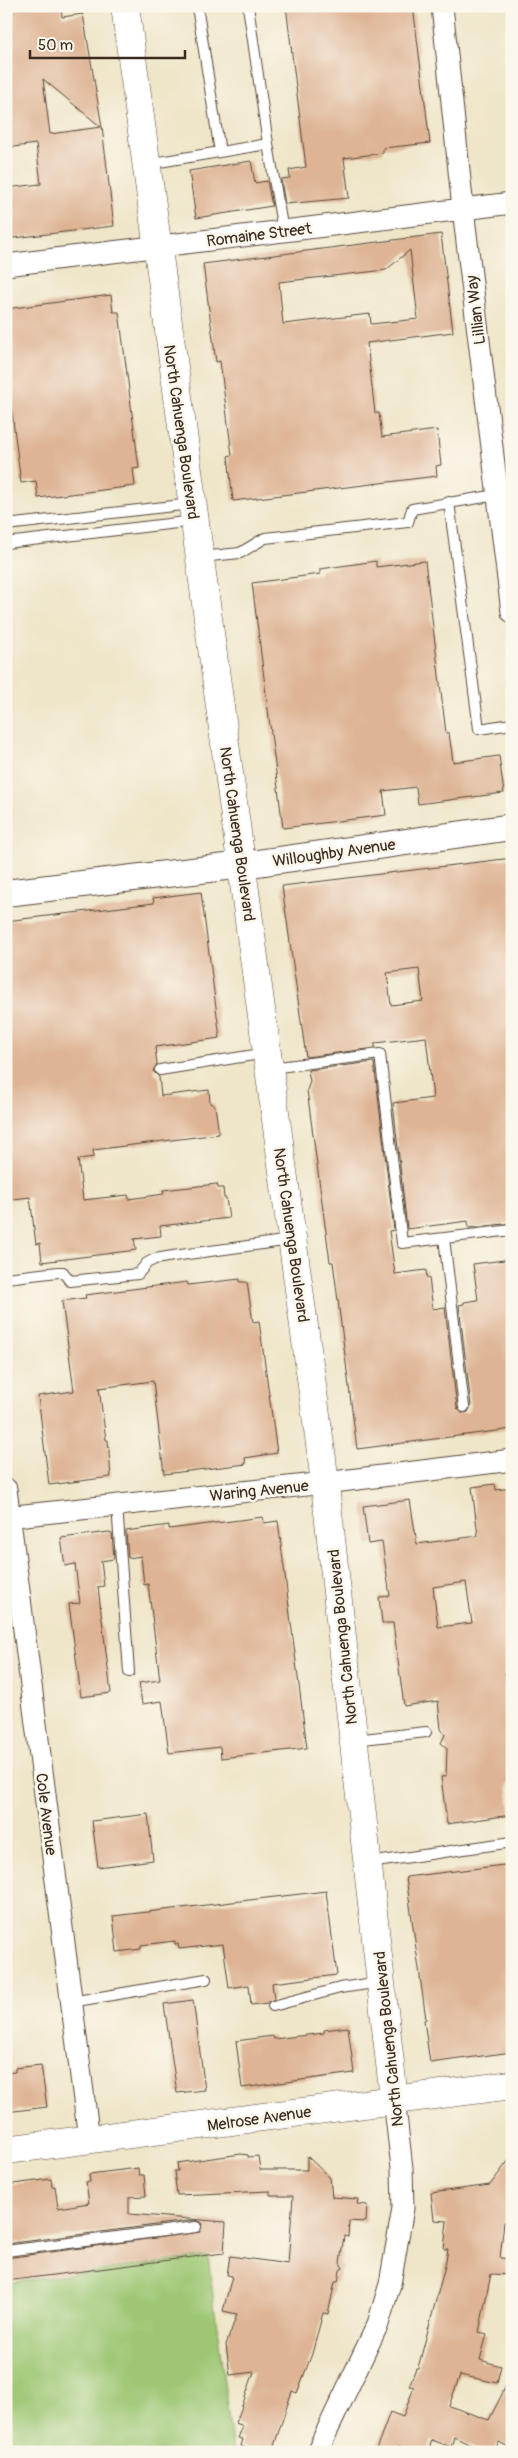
<svg xmlns="http://www.w3.org/2000/svg" width="518" height="2458" font-family="Pangolin,sans-serif">
<rect width="100%" height="100%" fill="#fbf7ec"/>
<filter id="ink" filterUnits="userSpaceOnUse"><feTurbulence type="fractalNoise" baseFrequency=".02" numOctaves="2"/><feDisplacementMap in="SourceGraphic" scale="10" xChannelSelector="R" yChannelSelector="G"/><feConvolveMatrix kernelMatrix="1 2 1 2 8 2 1 2 1" color-interpolation-filters="sRGB"/></filter>
<filter id="wash" filterUnits="userSpaceOnUse"><feTurbulence type="fractalNoise" baseFrequency=".0096" numOctaves="4" result="noise"/><feDisplacementMap in="SourceGraphic" scale="20" xChannelSelector="R" yChannelSelector="G"/><feGaussianBlur stdDeviation="1.12" result="paint"/><feColorMatrix in="noise" values="0 0 0 0 0 0 0 0 0 0 0 0 0 0 0 0 0 1.4 0 .05"/><feComposite in="paint" operator="in"/></filter>
<g filter="url(#wash)">
<rect width="100%" height="100%" fill="#efe6c9"/>
<path fill="#9ec774" stroke="#6c7849" d="M208 2256 233 2452H6V2283Z"/>
<g id="blocks">
<path fill="#deb494" fill-rule="evenodd" d="M6 6H61L62 17 83 14 102 127 114 226 6 239V188L41 184 36 144 6 148ZM43 79 101 127 50 134Z
M286 6H413L430 143 383 148V153L344 158 349 198 285 204 281 179 290 178 289 170 306 167Z
M251 161 255 183 267 181 272 206 196 218 189 171Z
M441 234 453 332 367 343 375 413H379L382 437 437 430 441 465 436 466 437 476 233 501 228 456 232 455 220 361 216 362 203 264ZM410 250 418 319 371 324 370 314 283 324 279 282 386 270Z
M111 295 113 312H119L139 468 133 469 135 486 38 498 36 481 21 483 6 365V309Z
M376 561V567L425 561 446 733H449L453 762 499 756 504 793 418 804 416 787 383 791 386 815 283 828 252 583 320 574V569Z
M512 858V1223L469 1228 468 1221 407 1229 393 1103 433 1098 426 1037 375 1043V1048L306 1057 282 886ZM419 969 423 1001 391 1005 387 973Z
M201 892 220 1038 155 1047 157 1064 153 1071 159 1077 161 1096 209 1090 210 1103 215 1106 219 1134 93 1150 94 1157 78 1159 83 1200 128 1195 129 1199 164 1194 163 1190 217 1184 218 1188H223L224 1198H226L229 1218 160 1226 161 1236 134 1239 136 1250 42 1262 40 1243 36 1244 30 1197 6 1200V921L154 903 153 898Z
M374 1062 394 1230 389 1231 395 1274 426 1270 427 1278H429L433 1309 445 1307 457 1408 462 1413 468 1412 471 1406 459 1305 464 1304V1302L478 1300 473 1264 512 1259V1429L357 1449 333 1262H330L307 1090 310 1082 308 1070Z
M240 1279V1282H247L253 1322 259 1321 277 1453 245 1458 246 1464 164 1474 153 1381 99 1388 106 1440H108L111 1477 49 1485 38 1396 74 1391 62 1301 86 1298 85 1295 187 1282 188 1285Z
M495 1484 496 1490 512 1488V1671L505 1672 512 1729V1783L507 1784 511 1815 447 1824 441 1777 446 1776 447 1748 441 1743 445 1735 441 1729 438 1701 404 1706 393 1623H382L379 1597 390 1596 382 1542 368 1544 363 1506 410 1500 417 1544 478 1536 472 1487ZM466 1582 472 1623 438 1627 433 1587Z
M263 1517 264 1523 278 1521 307 1748 221 1758 220 1747 169 1753 162 1701 142 1704 139 1683 160 1680 148 1584 144 1585 141 1556 128 1558 126 1531 169 1525V1529Z
M109 1532 112 1533 114 1559 101 1561 104 1586 98 1587 111 1693 81 1697 69 1604 80 1603 75 1564 65 1566 61 1538Z
M148 1814 153 1860 98 1867 92 1821Z
M512 1864V2052L430 2063 424 2020 426 2019 406 1877Z
M326 1891 337 1975 272 1983 274 1999 267 2003 251 2005 249 1985 229 1988 223 1944 179 1949 178 1944H175V1941L141 1945V1949L117 1952 113 1916Z
M193 2000 205 2090 177 2093 164 2004Z
M348 2027 354 2073 242 2088 236 2041 273 2036 274 2039 324 2033V2030Z
M41 2065 47 2107 6 2112V2073L15 2072V2068Z
M241 2154 248 2155V2157L258 2156 260 2170H307V2156L330 2178 332 2197 358 2199 357 2204 367 2205 366 2222 349 2221 348 2237 344 2236 340 2263 343 2268 340 2270 338 2282H335L328 2314 323 2313 312 2354 297 2393 292 2391 272 2452H244L246 2448 241 2446 243 2439 238 2438 243 2426 236 2423 254 2372 230 2375 226 2345 237 2314 223 2311 232 2276 227 2275 230 2256 288 2264 293 2196H270V2191L177 2195 174 2171H178L177 2163Z
M512 2156V2222H504L500 2258 512 2259V2275L491 2274 479 2332 487 2334 480 2360 501 2366 497 2383 460 2375 449 2406 489 2420 512 2374V2449L499 2442 494 2452H485L454 2437 451 2447 432 2440 428 2452H411L398 2447 396 2452H375L390 2412 403 2417 414 2387 409 2386 416 2368H418L445 2266 448 2249H444L447 2221 434 2220 431 2193 490 2185Z
M138 2168 139 2175H144L146 2196 129 2197V2214L226 2222 224 2253 6 2281V2258L200 2232 202 2223 195 2220 6 2244V2185L51 2179 52 2187 55 2186 58 2208 89 2203 86 2182H90L89 2174Z"/>
</g>
</g>
<g filter="url(#ink)">
<use href="#blocks" fill-opacity="0" stroke="#564638" stroke-width="1"/>
<g fill="none" stroke-linecap="round" stroke-linejoin="round">
<defs>
<path id="service" d="M197 6 220 152
M248 6 268 144
M147 164 268 144 283 231
M449 502 479 729 512 724
M6 525 191 504
M6 543 194 521
M200 557 240 553 265 538 408 522 412 509 497 495
M271 1068 380 1054 402 1243 512 1230
M160 1070 267 1053
M444 1238 464 1407
M6 1278 58 1272H63L70 1281 138 1274 147 1263 155 1259 173 1256 291 1240
M117 1505 129 1672
M354 1740 426 1732
M369 1863 512 1842
M71 2002 206 1979
M273 2006 340 1988 381 1982
M6 2251 196 2227"/>
<path id="minor" d="M442 6 463 209 512 612
M6 265 512 203
M6 1489 89 2139
M6 1517 325 1483 512 1460
M317 2452 378 2324 390 2284 403 2208 402 2168 394 2099"/>
<path id="tertiary" d="M6 893 243 865 512 827"/>
<path id="secondary" d="M125 6 322 1459 394 2099
M6 2150 512 2085"/>
</defs>
<use href="#service" stroke="#564638" stroke-width="12"/>
<use href="#minor" stroke="#564638" stroke-width="23"/>
<use href="#tertiary" stroke="#564638" stroke-width="28"/>
<use href="#secondary" stroke="#564638" stroke-width="29"/>
<use href="#service" stroke="#fff" stroke-width="10"/>
<use href="#minor" stroke="#fff" stroke-width="21"/>
<use href="#tertiary" stroke="#fff" stroke-width="26"/>
<use href="#secondary" stroke="#fff" stroke-width="28"/>
</g>
</g>
<g text-anchor="middle" stroke-width="5" stroke-linejoin="round" paint-order="stroke">
<g font-size="16" fill="#3b2a1e" stroke="#fbf7ec">
<text transform="translate(259 234) rotate(-7)" y="6">Romaine Street</text>
<text transform="translate(475 310) rotate(-97)" y="6">Lillian Way</text>
<text transform="translate(182 432) rotate(82)" y="6">North Cahuenga Boulevard</text>
<text transform="translate(238 834) rotate(82)" y="6">North Cahuenga Boulevard</text>
<text transform="translate(334 852) rotate(-8)" y="6">Willoughby Avenue</text>
<text transform="translate(292 1235) rotate(82)" y="6">North Cahuenga Boulevard</text>
<text transform="translate(259 1490) rotate(-6)" y="6">Waring Avenue</text>
<text transform="translate(342 1637) rotate(-96)" y="6">North Cahuenga Boulevard</text>
<text transform="translate(47 1814) rotate(83)" y="6">Cole Avenue</text>
<text transform="translate(388 2039) rotate(-96)" y="6">North Cahuenga Boulevard</text>
<text transform="translate(259 2118) rotate(-8)" y="6">Melrose Avenue</text>
</g>
</g>
<rect width="518" height="2458" fill="none" stroke="#fbf7ec" stroke-width="25"/>
<path d="M30 50v8h155v-8" fill="none" stroke="#3b2a1e" stroke-width="2.5"/>
<text x="38" y="50" font-size="15" fill="#3b2a1e" stroke="#fbf7ec" stroke-width="4" paint-order="stroke">50 m</text>
</svg>
